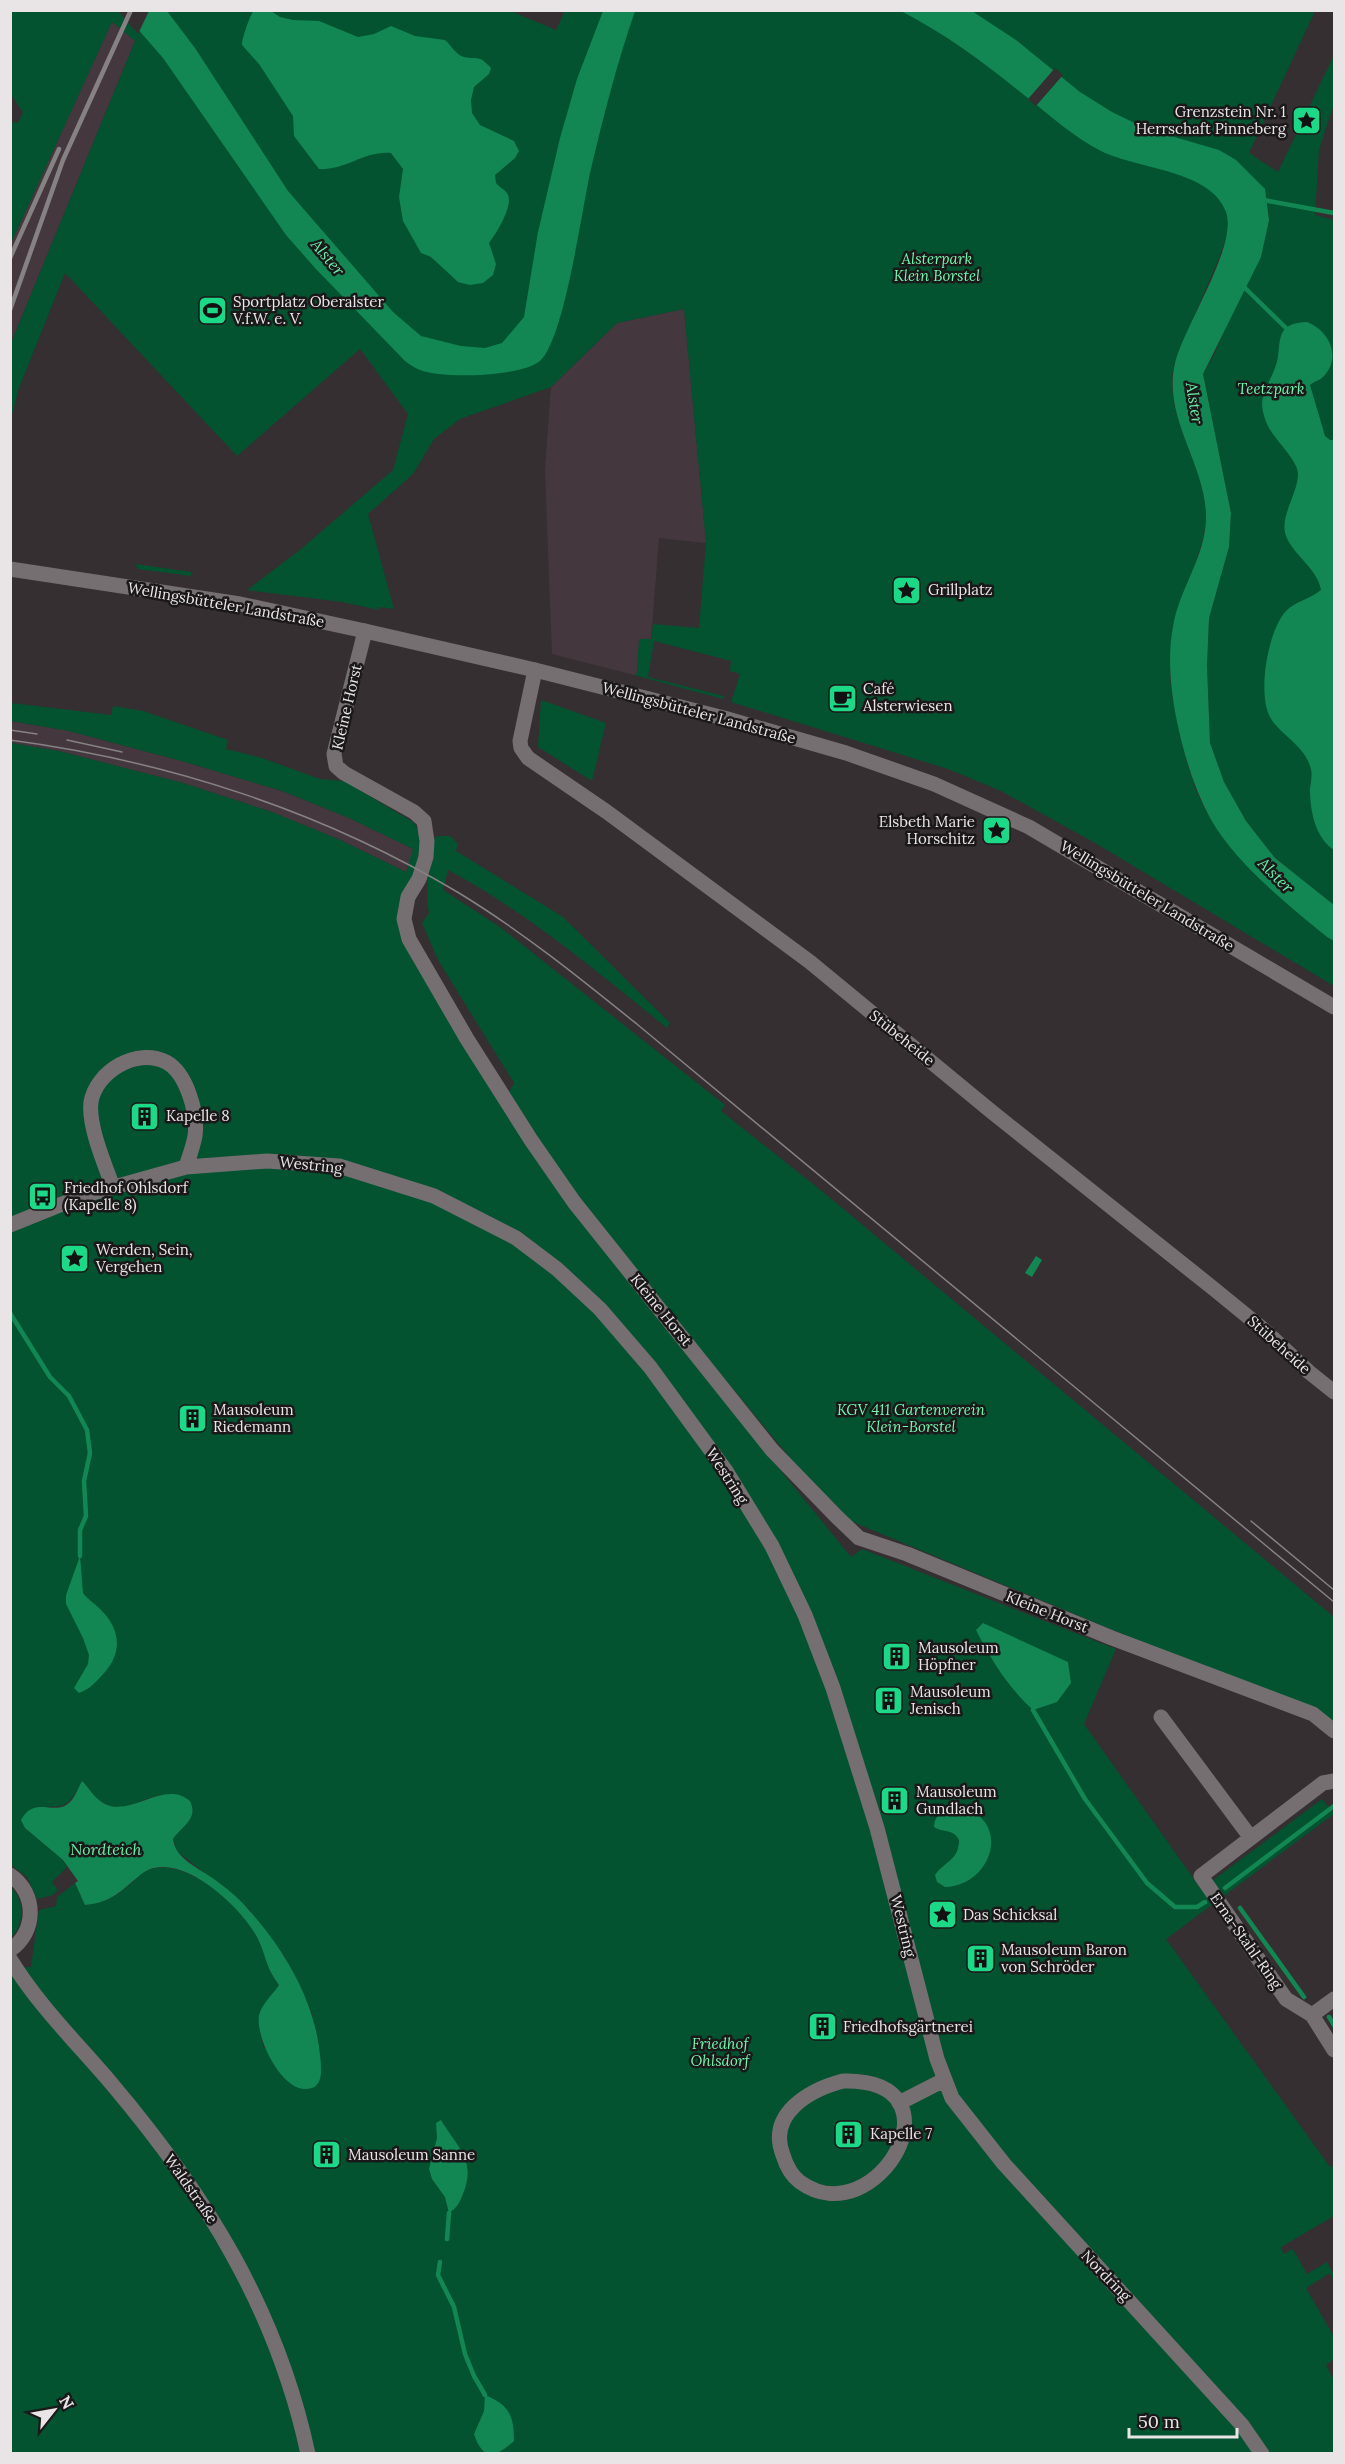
<svg xmlns="http://www.w3.org/2000/svg" width="1345" height="2464" font-family="Lora,serif">
<rect width="100%" height="100%" fill="#352f32"/>
<path fill="#44383e" d="M112 21 135 41 11 343V243Z
M684 309 706 543 659 538 651 639H639L637 674 634 675 552 654 545 471 551 387 617 323Z
M11 721 69 731 185 762 282 791 349 818 413 849 447 870 443 889 407 870 406 872 340 840 272 812 183 783 59 751 11 743Z"/>
<path fill="#035230" d="M508 10 556 30 565 10 1315 11 1249 153 1278 172 1334 55V104L1319 150 1315 215 1334 220V905L1275 858 1246 821 1224 782 1210 743 1207 666 1209 618 1229 547 1231 513 1203 374 1215 353 1269 220 1267 201 1229 228C1219 264 1201 298 1187 333 1181 348 1172 364 1172 380 1171 430 1208 471 1206 520 1205 538 1199 551 1194 568 1186 598 1177 630 1171 661 1168 680 1174 704 1178 724 1184 756 1194 793 1212 821 1242 867 1285 902 1327 937L1334 941V986L1095 843 1001 791 948 769 731 702 740 674 730 671 731 661 654 641 648 677 724 696 723 699 634 675 637 673 639 639H651L653 624 699 628 706 543 684 309 617 323 551 387 460 419 434 439 413 474 368 514 394 609 378 607 379 610 342 602 247 590 301 549 393 470 408 414 360 349 237 456 65 273 19 388 11 418V343L135 41 112 22 11 243V129L13 121 18 123 23 112 11 95V11Z
M135 564 191 572V576L138 569Z
M541 700 606 723 592 781 538 747Z
M11 703 111 715 113 706 143 711 228 740 226 749 262 758 320 779 344 781 413 822C431 842 407 891 399 914L464 1045 690 1359 851 1557 862 1549 1116 1649 1084 1724 1201 1889 1322 1799 1334 1814 1166 1939 1330 2167 1334 2166V2216L1281 2247 1284 2254 1293 2249 1307 2274 1327 2262 1334 2275V2280L1330 2273 1306 2288 1334 2337V2359L1326 2365 1334 2380V2453L11 2454V1967H31L39 1910 56 1906 57 1897 75 1883 85 1905C107 1903 118 1895 134 1881 138 1877 143 1872 148 1870 186 1855 243 1908 258 1939 267 1957 266 1968 279 1985 260 2012 255 2014 264 2048L313 2016 285 1957 248 1908 177 1851 173 1839C182 1826 199 1819 190 1801 183 1799 174 1795 167 1795 144 1794 128 1815 105 1804 94 1799 90 1788 82 1782 66 1810 66 1806 35 1807L25 1828 63 1860 67 1867 52 1882 58 1890 53 1895 37 1899 27 1877 11 1865V743L59 751 183 783 272 812 340 840 406 872 413 849 349 818 282 791 185 762 69 731 11 721Z
M440 836H450L458 844 456 851 563 917 670 1023 667 1028C600 974 524 910 448 870L443 890 500 927 725 1105 721 1111 823 1192 1334 1617V1722L848 1520 830 1506 576 1199 507 1095 514 1083 438 960 422 923 429 913C424 891 430 860 435 837Z
M11 1887C25 1901 25 1924 11 1938Z"/>
<path fill="#128753" d="M254 10 271 11 280 17 293 20 319 21 358 37 374 34 391 26 415 36 445 40C451 45 456 55 464 57 479 60 478 54 491 68L489 74 474 87 471 100 472 113 480 125 514 141 519 151 515 158 495 175 496 183C499 187 504 189 507 193 515 204 496 234 489 243L496 264 493 275 483 283 470 285 458 282 431 257 421 253 403 221 399 197 403 169 391 153C363 151 345 171 319 169L294 136 293 116 259 64 242 45C242 38 250 15 254 10Z
M122 11H167L195 48 288 191 393 312 421 336 461 346 485 348 502 343 524 317 538 232 560 138 577 79 603 11H635C617 63 603 118 590 173 582 210 564 340 540 361 521 377 442 379 420 370 415 368 409 364 405 361L315 268 286 235 163 58Z
M901 11H972L1016 40 1080 92 1112 112 1147 129 1219 150 1236 160 1265 189 1269 220 1261 257 1203 374 1231 513 1229 547 1209 618 1207 666 1210 743 1224 782 1246 821 1275 858 1334 905V941L1327 937C1287 904 1236 864 1210 818 1194 788 1184 755 1177 722 1171 692 1167 657 1173 627 1179 589 1205 558 1206 519 1207 465 1162 419 1175 363 1184 326 1238 246 1226 212 1211 170 1137 169 1101 151 1075 138 1052 117 1029 99 987 65 949 36 901 11Z
M1307 322C1330 331 1342 358 1323 377 1319 381 1314 381 1310 385L1325 436 1330 440H1334V850C1315 838 1310 810 1310 789 1311 781 1313 773 1310 766 1303 744 1280 735 1270 717 1257 693 1268 630 1286 611 1296 601 1310 599 1321 590 1318 569 1294 556 1286 536 1279 516 1298 494 1298 474 1298 460 1274 440 1267 424 1256 398 1266 391 1275 368 1284 348 1270 323 1307 322Z
M1036 1256 1042 1260 1032 1277 1025 1273Z
M80 1556 83 1593C88 1600 95 1603 100 1609 120 1628 123 1651 105 1672 98 1680 89 1690 79 1693L74 1688 88 1664 89 1655 83 1638 66 1604V1595Z
M983 1623 1068 1662 1071 1683 1057 1702 1033 1710C1008 1687 991 1660 976 1630Z
M82 1781C90 1789 95 1799 105 1804 132 1817 164 1779 190 1801 199 1819 182 1826 173 1839 175 1859 199 1868 214 1879 226 1888 239 1898 248 1909 284 1949 315 2001 320 2055 321 2064 324 2085 312 2088 284 2098 255 2038 259 2015 262 2004 273 1994 279 1985 265 1966 267 1958 258 1939 242 1908 185 1854 148 1870 143 1872 138 1877 133 1881 117 1895 107 1903 85 1905L75 1883 78 1881 63 1860 25 1828 21 1820C34 1795 55 1816 69 1803 75 1798 78 1788 82 1781Z
M963 1807C1013 1824 990 1886 945 1887L937 1882 935 1875C945 1861 959 1860 959 1840 953 1828 943 1833 934 1827 935 1811 948 1807 963 1807Z
M441 2120C457 2147 477 2160 463 2194 459 2203 458 2207 449 2213L445 2197 432 2179 429 2169 437 2138 436 2123Z
M485 2395C509 2405 514 2415 514 2441 496 2457 483 2462 474 2434L484 2411Z"/>
<path fill="#352f32" d="M119 10 149 11 138 34 119 12Z
M1055 68 1063 75 1036 106 1028 99Z"/>
<g fill="none" stroke-linecap="round" stroke-linejoin="round">
<path stroke="#128753" stroke-width="4.5" d="M1263 200 1334 213
M1243 286 1286 328
M10 1313 50 1377 69 1396 87 1430 90 1453 84 1481 86 1516 80 1530V1556
M1033 1710 1085 1799 1147 1883 1175 1907H1197L1205 1902
M1225 1888 1334 1806
M1240 1908 1304 1997
M1329 2017 1334 2025
M447 2239 449 2213
M440 2262 438 2275 454 2307 465 2354 474 2376 485 2395"/>
<path stroke="#766f72" stroke-width="15" d="M365 631 334 754 336 766 344 773 414 812 424 821 427 841 426 857 419 879 408 897 404 919 409 939 467 1039 531 1140 574 1202 772 1450 837 1517 859 1538 907 1554 1112 1638 1313 1714 1334 1731
M535 670 520 741 521 748 528 758 607 812 810 962 992 1112 1214 1289 1263 1329 1309 1372 1334 1392
M113 1187C105 1165 88 1126 91 1102 96 1072 136 1047 166 1062 187 1073 198 1114 195 1136 193 1147 189 1157 186 1167
M10 1225 82 1196 186 1167 267 1161 339 1166 434 1196 516 1238 557 1269 600 1309 650 1367 726 1471 772 1546 805 1615 833 1688 877 1828 937 2059 952 2098 1004 2164 1242 2425 1262 2454
M1161 1717 1251 1838
M1334 1781 1323 1783 1201 1876 1286 1999 1312 2015 1334 2050
M10 1875C37 1893 37 1932 10 1950
M10 1959C38 2005 77 2043 111 2083 205 2194 277 2309 308 2454
M1312 2015 1334 1999
M843 2081C968 2078 876 2237 800 2182 792 2176 786 2165 783 2155 767 2114 809 2090 843 2081Z
M899 2103 944 2080"/>
<path stroke="#766f72" stroke-width="15" d="M10 569 240 604 365 631 535 670 724 718 846 753 934 784 1029 827 1334 1007"/>
<path stroke="#868183" stroke-width="1.5" d="M10 730 37 734
M10 740C168 761 322 811 459 893 523 932 581 979 638 1025L1334 1602
M67 740 122 752
M1251 1521 1334 1590"/>
<path stroke="#868183" stroke-width="4.5" d="M10 258 59 149
M10 310 63 160 131 10"/>
</g>
<defs>
<symbol id="sight-square" viewBox="-11 -11 22 22"><rect x="-9" y="-9" width="18" height="18" rx="4" fill="#1cd988" stroke="#1b1819"/><path d="M0-6L1.8-2.2L6-1.7L2.9 1.2L3.7 5.4L0 3.3L-3.7 5.4L-2.9 1.2L-6-1.7L-1.8-2.2Z" fill="#111"/></symbol>
<symbol id="stadium-square" viewBox="-11 -11 22 22"><rect x="-9" y="-9" width="18" height="18" rx="4" fill="#1cd988" stroke="#1b1819"/><path d="M0-5a6.5 5 0 1 0 0 10a6.5 5 0 1 0 0-10ZM-3.5-1.8h7v3.6h-7Z" fill="#111"/></symbol>
<symbol id="cafe-square" viewBox="-11 -11 22 22"><rect x="-9" y="-9" width="18" height="18" rx="4" fill="#1cd988" stroke="#1b1819"/><path d="M-5.5-4.5H6V0H3Q3 3.5 0 3.5H-2.5Q-5.5 3.5-5.5 0ZM3-3.2v2h1.7v-2ZM-6 4.5H4V6H-6Z" fill="#111"/></symbol>
<symbol id="building-square" viewBox="-11 -11 22 22"><rect x="-9" y="-9" width="18" height="18" rx="4" fill="#1cd988" stroke="#1b1819"/><path d="M-4-6H4V6H1V3H-1V6H-4ZM-2.5-4.3h1.7v1.8h-1.7ZM.8-4.3h1.7v1.8H.8ZM-2.5-1h1.7V.8h-1.7ZM.8-1h1.7V.8H.8Z" fill="#111"/></symbol>
<symbol id="bus-square" viewBox="-11 -11 22 22"><rect x="-9" y="-9" width="18" height="18" rx="4" fill="#1cd988" stroke="#1b1819"/><path d="M-5-6H5V4H4V6H2V4H-2V6H-4V4H-5ZM-3.5-4V0h7V-4ZM-3.5 1.2v1.5H-2V1.2ZM2 1.2v1.5H3.5V1.2Z" fill="#111"/></symbol>
</defs>
<g fill-rule="evenodd">
<use href="#sight-square" x="1290" y="104" width="33" height="33"/>
<use href="#stadium-square" x="196" y="294" width="33" height="33"/>
<use href="#sight-square" x="890" y="574" width="33" height="33"/>
<use href="#cafe-square" x="826" y="682" width="33" height="33"/>
<use href="#sight-square" x="980" y="814" width="33" height="33"/>
<use href="#building-square" x="128" y="1100" width="33" height="33"/>
<use href="#bus-square" x="26" y="1180" width="33" height="33"/>
<use href="#sight-square" x="58" y="1242" width="33" height="33"/>
<use href="#building-square" x="176" y="1402" width="33" height="33"/>
<use href="#building-square" x="880" y="1640" width="33" height="33"/>
<use href="#building-square" x="872" y="1684" width="33" height="33"/>
<use href="#building-square" x="878" y="1784" width="33" height="33"/>
<use href="#sight-square" x="926" y="1898" width="33" height="33"/>
<use href="#building-square" x="964" y="1942" width="33" height="33"/>
<use href="#building-square" x="806" y="2010" width="33" height="33"/>
<use href="#building-square" x="832" y="2118" width="33" height="33"/>
<use href="#building-square" x="310" y="2138" width="33" height="33"/>
</g>
<g text-anchor="middle" stroke-width="5" stroke-linejoin="round" paint-order="stroke">
<g font-size="15" fill="#e9e4e6" stroke="#1b1819" text-anchor="start">
<text x="1286" y="117" text-anchor="end">Grenzstein Nr. 1<tspan x="1286" dy="17">Herrschaft Pinneberg</tspan></text>
<text x="233" y="307">Sportplatz Oberalster<tspan x="233" dy="17">V.f.W. e. V.</tspan></text>
<text x="928" y="595">Grillplatz</text>
<text x="863" y="694">Café<tspan x="863" dy="17">Alsterwiesen</tspan></text>
<text x="975" y="827" text-anchor="end">Elsbeth Marie<tspan x="975" dy="17">Horschitz</tspan></text>
<text x="166" y="1121">Kapelle 8</text>
<text x="64" y="1193">Friedhof Ohlsdorf<tspan x="64" dy="17">(Kapelle 8)</tspan></text>
<text x="96" y="1255">Werden, Sein,<tspan x="96" dy="17">Vergehen</tspan></text>
<text x="213" y="1415">Mausoleum<tspan x="213" dy="17">Riedemann</tspan></text>
<text x="918" y="1653">Mausoleum<tspan x="918" dy="17">Höpfner</tspan></text>
<text x="910" y="1697">Mausoleum<tspan x="910" dy="17">Jenisch</tspan></text>
<text x="916" y="1797">Mausoleum<tspan x="916" dy="17">Gundlach</tspan></text>
<text x="963" y="1920">Das Schicksal</text>
<text x="1001" y="1955">Mausoleum Baron<tspan x="1001" dy="17">von Schröder</tspan></text>
<text x="843" y="2032">Friedhofsgärtnerei</text>
<text x="870" y="2139">Kapelle 7</text>
<text x="348" y="2160">Mausoleum Sanne</text>
</g>
<g font-size="15" font-style="italic" fill="#72f7af" stroke="#1b1819">
<text x="937" y="264">Alsterpark<tspan x="937" dy="17">Klein Borstel</tspan></text>
<text x="1271" y="394">Teetzpark</text>
<text x="911" y="1415">KGV 411 Gartenverein<tspan x="911" dy="17">Klein-Borstel</tspan></text>
<text x="720" y="2049">Friedhof<tspan x="720" dy="17">Ohlsdorf</tspan></text>
</g>
<g font-size="15" fill="#e9e4e6" stroke="#1b1819">
<text transform="translate(226 605) rotate(10)" y="5">Wellingsbütteler Landstraße</text>
<text transform="translate(347 707) rotate(-77)" y="5">Kleine Horst</text>
<text transform="translate(699 713) rotate(15)" y="5">Wellingsbütteler Landstraße</text>
<text transform="translate(1147 896) rotate(31)" y="5">Wellingsbütteler Landstraße</text>
<text transform="translate(902 1038) rotate(39)" y="5">Stübeheide</text>
<text transform="translate(311 1165) rotate(6)" y="5">Westring</text>
<text transform="translate(661 1310) rotate(51)" y="5">Kleine Horst</text>
<text transform="translate(1279 1345) rotate(42)" y="5">Stübeheide</text>
<text transform="translate(727 1476) rotate(57)" y="5">Westring</text>
<text transform="translate(1047 1612) rotate(22)" y="5">Kleine Horst</text>
<text transform="translate(903 1926) rotate(76)" y="5">Westring</text>
<text transform="translate(1246 1941) rotate(55)" y="5">Erna-Stahl-Ring</text>
<text transform="translate(191 2189) rotate(55)" y="5">Waldstraße</text>
<text transform="translate(1106 2276) rotate(46)" y="5">Nordring</text>
</g>
<g font-size="16" font-style="italic" fill="#69eea7" stroke="#1b1819">
<text transform="translate(328 257) rotate(50)" y="6">Alster</text>
<text transform="translate(1195 403) rotate(81)" y="6">Alster</text>
<text transform="translate(1276 875) rotate(45)" y="6">Alster</text>
<text x="106" y="1855">Nordteich</text>
</g>
</g>
<rect width="1345" height="2464" fill="none" stroke="#e9e4e6" stroke-width="24"/>
<g transform="translate(54 2410) rotate(59)" stroke="#1b1819" stroke-width="4.5" paint-order="stroke">
<path d="M0-4.5L10 22L0 15L-10 22Z" fill="#e9e4e6"/>
<text y="-9" font-size="16" font-weight="bold" text-anchor="middle" fill="#e9e4e6">N</text>
</g>
<path d="M1129 2428v9h108v-9" fill="none" stroke="#e9e4e6" stroke-width="3"/>
<text x="1138" y="2428" font-size="18" fill="#e9e4e6" stroke="#1b1819" stroke-width="4.5" paint-order="stroke">50 m</text>
</svg>
